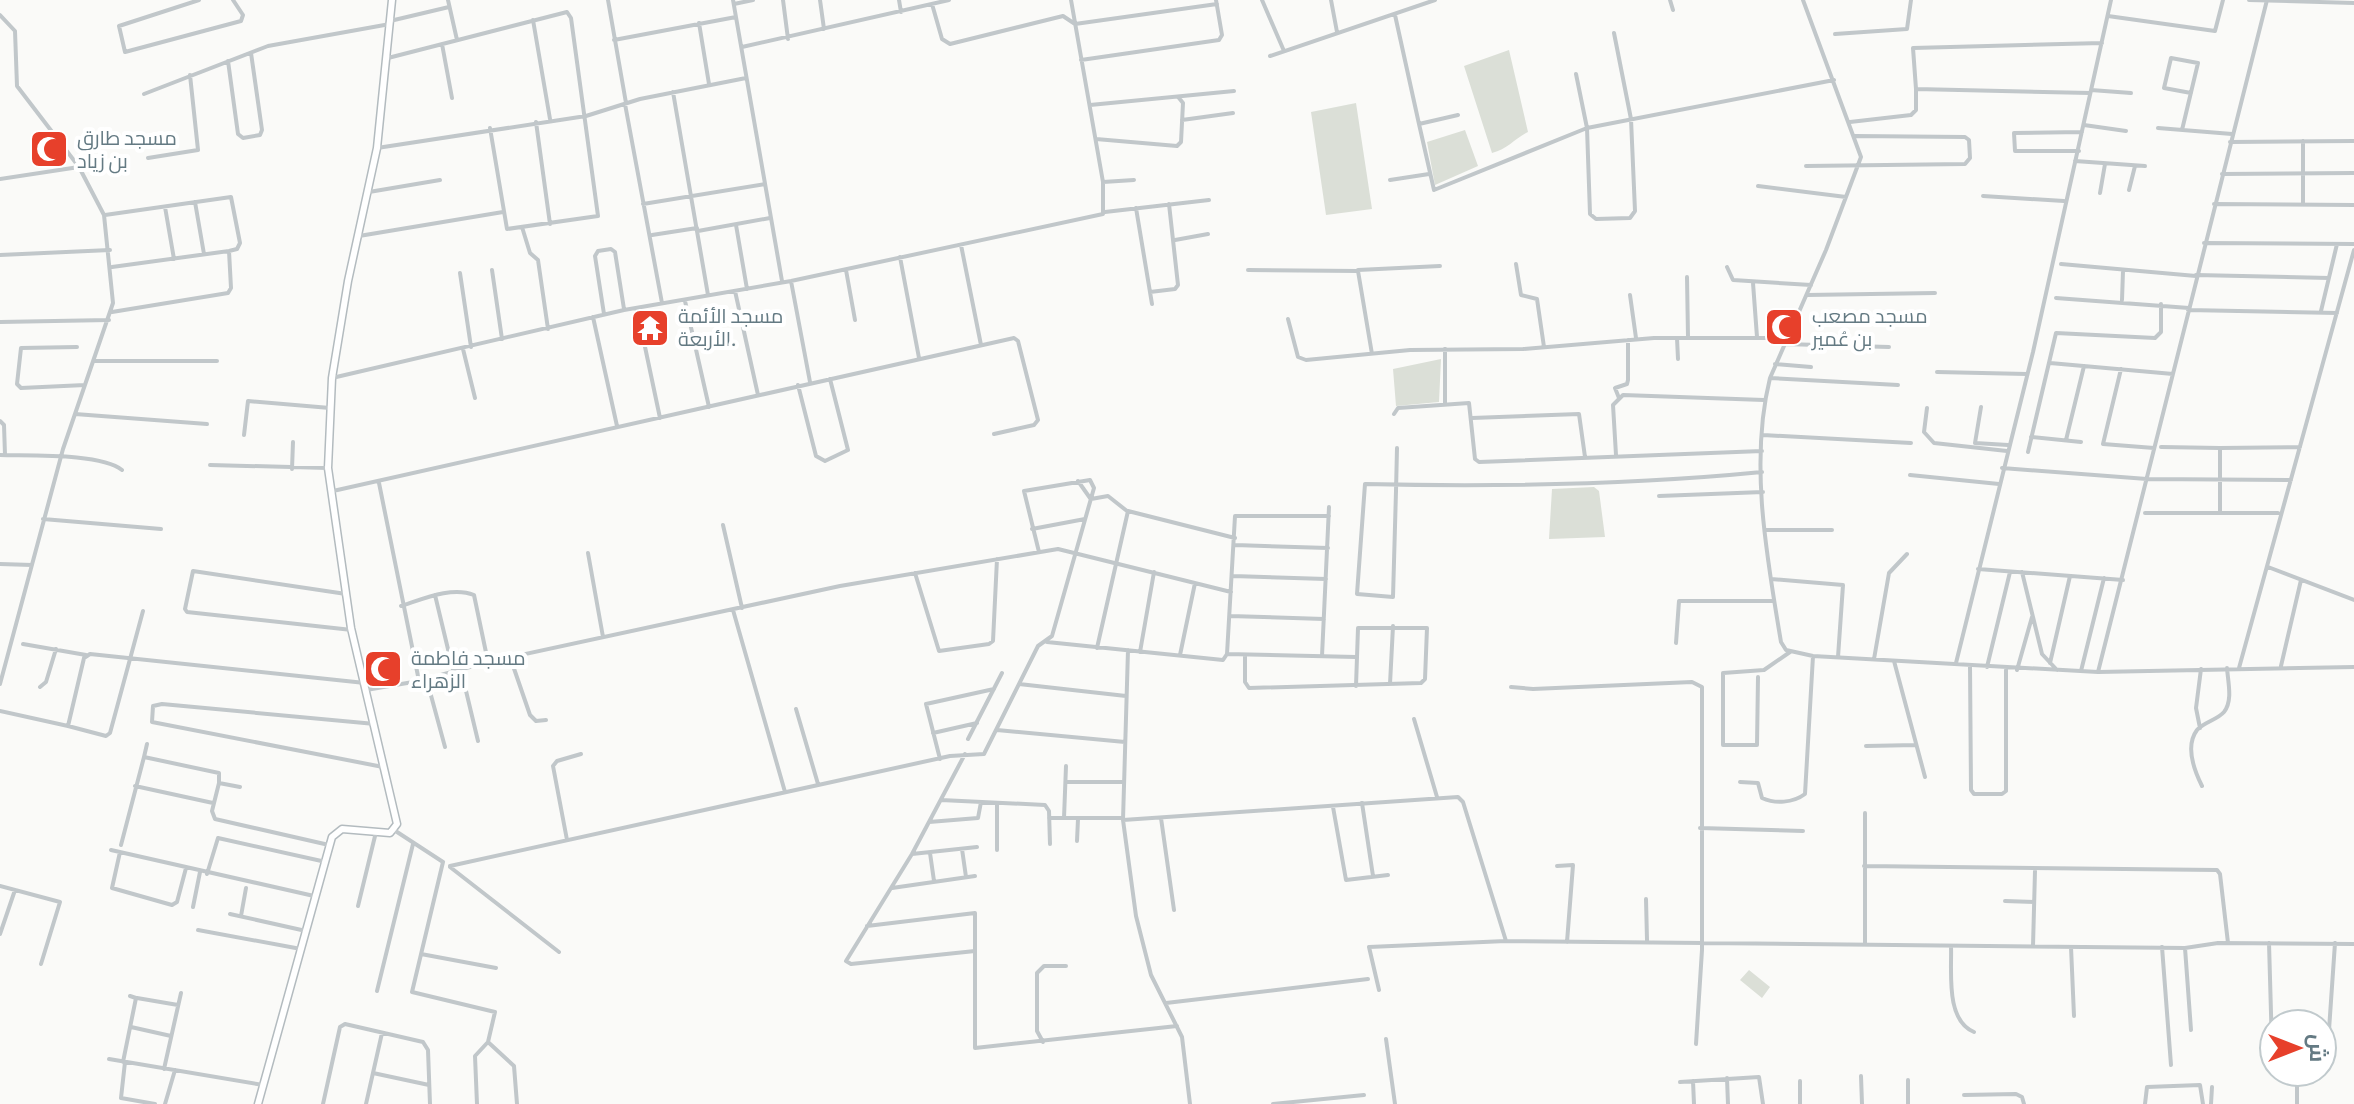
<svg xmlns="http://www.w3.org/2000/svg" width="2354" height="1104" font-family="Commissioner,Cairo,sans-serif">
<rect width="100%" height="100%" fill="#fafaf8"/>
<path fill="#dbdfd7" d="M1509 50 1528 132C1514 139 1508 149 1492 153L1464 66Z
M1356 103 1372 209 1326 215 1311 112Z
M1465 130 1478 166 1435 185 1427 142Z
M1441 359 1439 402 1396 406 1393 369Z
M1594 487 1599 491 1605 537 1549 539 1552 489Z
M1749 970 1770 987 1762 998 1740 980Z"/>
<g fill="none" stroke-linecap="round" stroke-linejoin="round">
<defs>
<path id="secondary" d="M258 1104 332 837 342 829 390 833 397 824 351 628 328 468 332 378 348 281 377 148 392 0"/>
</defs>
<use href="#secondary" stroke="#b3bbbf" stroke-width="9"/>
<path stroke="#c1c7ca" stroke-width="4" d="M199 0 119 26 125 52 241 21 243 15 233 0
M448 0 457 40
M608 0 626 103
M733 0 782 281
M783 0 788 39
M820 0 824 29
M899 0 901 12
M1262 0 1284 51
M1331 0 1337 32
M1670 0 1673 10
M1803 0 1861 157 1826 250 1770 378C1749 462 1767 558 1781 642L1786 650 1813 656 2098 672 2354 667
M2249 0 2354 3
M734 4 753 0
M932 4 942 39 950 44 1063 16 1075 24 1217 4
M0 15 15 31 17 86 79 167 104 215 113 303 63 449 0 684
M1395 15 1419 124
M2108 16 2215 31 2223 0
M533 20 550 119
M390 21 449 7
M699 23 709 84
M1835 34 1907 29 1911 0
M614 40 736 17
M442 44 452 98
M742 47 949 0
M1270 56 1435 0
M388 58 567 12 571 18 598 216 507 229 490 128
M1081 60 1219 40 1222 35 1216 0
M228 61 238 134 243 138 260 135 262 130 251 53
M1576 74 1587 128 1590 214 1596 219 1630 218 1635 211 1631 119 1614 33
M2091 90 2131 93
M673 92 708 295
M2090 93 1916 89 1913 48 2102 43
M144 94 268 46 390 24
M625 104 662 303
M1090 105 1234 91
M1458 115 1419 124 1434 190 1587 128 1834 80
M1182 120 1233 113
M536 122 550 224
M1850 122 1911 115 1916 110V89
M2084 125 2126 131
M2158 128 2232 134
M2182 130 2198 63 2171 58 2164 88 2191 93
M1096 139 1177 146 1181 142 1183 103 1179 98
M2230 142 2354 141
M377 148 586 116 640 99 746 78
M2079 151H2015L2014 133 2082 132
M148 158 198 150 190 75
M2075 161 2145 166
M1806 166 1965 164 1970 158 1969 140 1965 137 1855 136
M2222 174 2354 173
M0 179 79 167
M1390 180 1429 174
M1103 182 1134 180
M1758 186 1846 197
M2129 190 2135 166
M369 192 440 180
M2100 193 2105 164
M1983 196 2064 201
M195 202 204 254
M643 204 765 184
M2214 204 2354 205
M2303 204V141
M165 207 174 259
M1136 208 1152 304
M1105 212 1209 200
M105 215 231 197 240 243 237 249 229 251 112 267
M736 225 747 289
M522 227 530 253 538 260 548 329
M698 231 770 218
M652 235 697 228
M359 236 503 212
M1175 240 1208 234
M2204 243 2354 244
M961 245 981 345
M0 255 110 250
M900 257 919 358
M1516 264 1521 295 1537 299 1544 347
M2061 264 2196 276
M1727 267 1733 280 1811 285
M492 270 502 339
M846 270 855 320
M1248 270 1358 271 1372 354
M1358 270 1440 266
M460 273 471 347
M2196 275 2329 278
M1687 277 1688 337
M791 281 810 382
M1753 283 1757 337
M735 291 758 395
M1150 292 1175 289 1178 285 1169 204
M1630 295 1636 338
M1807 295 1935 293
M2056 298 2189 308
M2122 300 2123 271
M685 301 709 407
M637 309 660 418
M2188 310 2337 313
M2321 311 2337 244
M112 312 228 293 231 288 229 251
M604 314 595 256 598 251 611 249 615 252 624 309
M593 317 617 426
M1288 319 1298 357 1306 360 1410 350 1523 349 1654 338H1786
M0 322 109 320
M1677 338 1678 359
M1784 344 1889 347
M77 347 21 348 17 384 21 388 85 385
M463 349 475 398
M1445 349V404
M93 361H217
M2050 363 2173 374
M1775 364 1811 367
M2121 369 2103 444 2154 448
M1937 372 2027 374
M332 378 624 310 791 281 1103 214V182L1071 0
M1770 378 1898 385
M798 385 816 456 825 461 848 450 830 379
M1619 398 1615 388 1627 384 1628 380V340
M1981 407 1975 443 2008 445
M1927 408 1924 432 1934 443 2007 451
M75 414 207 424
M1394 414 1398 408 1469 403 1475 459 1479 462 1762 451
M1472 418 1579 414 1585 457
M0 421 4 425 5 455
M244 435 248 401 330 408
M1763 435 1911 443
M2031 437 2081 442
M2066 440 2084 366
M2161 447 2220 448
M1397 448 1396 491 1393 597 1357 594 1365 484C1497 487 1630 485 1762 472
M2028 452 2056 333 2155 338 2161 332V304
M0 455C29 456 101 453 122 470
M1616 455 1613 405 1623 395 1764 400
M210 465 328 468
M2002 468 2147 479
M292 469 293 442
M1910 475 1999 484
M2147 479 2291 480
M1078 481 1090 498
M379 483 419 681
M333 491 1014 338 1018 341 1038 420 1034 425 994 434
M1659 496 1763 492
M1091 499 1108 496 1127 511
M2145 513H2220V448L2300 447
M2220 513H2278
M43 519 161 529
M723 525 742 608
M1032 529 1085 519
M1766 530H1832
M1235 545 1328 548
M588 553 603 637
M0 564 32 565
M2268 567 2354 600
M1978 569 2123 580
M2022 572 2042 654 2057 670
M915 573 939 651 989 644 993 641 997 559
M1233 576 1326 579
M1771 579 1843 585 1838 657
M346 594 193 571 185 609 187 612 352 630
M435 595 453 670
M401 606C423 599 452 586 474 595L488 662
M733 610 785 792
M1230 616 1324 619
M1047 642 1223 660 1227 654 1356 657
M1676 643 1679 601H1774
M23 644 86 655
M1097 648 1128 511 1235 538
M1128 650 1123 820 1136 916 1151 975 1182 1037 1190 1104
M1140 652 1154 572
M1227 654 1235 516H1329
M1180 655 1195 583
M1245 655V682L1249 688 1421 683 1425 679 1427 628H1358L1356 686
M1322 656 1329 507
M510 657 530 715 536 721 546 720
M1874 659 1889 573 1907 554
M1894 661 1925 777
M1956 663 2033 352 2111 0
M2050 663 2070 576
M1970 665 1971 790 1974 794H2002L2006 791V670
M2281 666 2301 580
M1987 667 2010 572
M2239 668 2354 250
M461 670 478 741
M2017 670 2032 617
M2081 671 2104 578
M2098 672 2267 0
M426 677 445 747
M1758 677 1757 745H1723V673L1764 670 1790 652
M1019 684 1126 696
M1390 684 1393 626
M40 687 46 682 56 649
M1511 687 1533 689 1692 682 1702 687V950L1696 1044
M366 690 419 681 488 662 840 586 1058 549 1231 592
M796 709 818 784
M0 711 68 726 84 658 90 654 365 683
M1414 719 1437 797
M375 724 162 704 153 706 152 722 383 767
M68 726 106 736 110 733 143 611
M2200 728 2196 708 2201 669
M997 730 1125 742
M933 733 977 723
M968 739 1002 673
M1866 746 1916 745
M965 754 912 854 846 961 851 964 975 951
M144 757 147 744
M940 759 926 704 994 689
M1066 782H1123
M1740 782 1758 783 1762 798C1775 804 1793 803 1805 794L1813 656
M135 786 213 803
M2202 786C2194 770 2185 746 2197 730 2204 722 2217 720 2224 712 2233 701 2228 682 2227 668
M240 787 219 783 212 811 215 819 329 845
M941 800 1045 805 1049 811 1050 844
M997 803V850
M1362 803 1373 876
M1333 807 1346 880 1388 875
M1865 813V944
M1049 818H1123
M1064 818 1066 766
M1161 818 1174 910
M1123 820 1458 797 1463 802 1506 941 2185 948 2218 943 2354 944
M929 822 978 818 981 802
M1700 828 1803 831
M394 830 443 862
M567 840 553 766 557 761 581 754
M1077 841 1078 819
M121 845 144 757 219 773V783
M962 849 966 877
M111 850 314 896
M120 852 112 888 172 905 177 902 186 868
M930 853 934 881
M912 854 977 847
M443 862 412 992 495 1012 488 1042 475 1056 477 1104
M450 866 950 756 984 754 1038 646 1052 636 1094 488 1090 480 1024 491 1039 552
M1557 866 1573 865 1567 942
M1864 866 2217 870 2220 874 2228 943
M450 867 559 952
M207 874 218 838 326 862
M0 886 60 902 41 964
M892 888 975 876
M1646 899 1647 940
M2005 901 2034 902
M358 906 376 832
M193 907 200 872
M230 914 306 931
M241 916 246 888
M867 926 975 913V1048L1177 1026
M198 930 301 949
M0 934 15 890
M2269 943 2272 1048
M1951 946C1952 971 1945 1020 1974 1032
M2033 946 2035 871
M2071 947 2074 1016
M2162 947 2171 1065
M2185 948 2191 1030
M421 954 496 968
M1379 990 1369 947 1506 941
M377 991 413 844
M137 998 178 1005
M1166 1003 1368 979
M131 1027 171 1036
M2329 1030 2335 943
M1386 1039 1395 1104
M488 1042 514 1066 517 1104
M1043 1042 1037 1031V973L1044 966H1066
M109 1059 263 1085
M123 1062 136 998 130 996
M125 1062 121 1098 155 1104
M164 1069 181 993
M373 1073 429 1085
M1861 1076 1862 1104
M1727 1078 1728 1104
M1693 1081 1694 1104
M1680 1082 1759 1077 1763 1104
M2297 1086V1104
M1964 1095 2016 1094 2022 1097 2024 1104
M165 1104 175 1070
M323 1104 340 1027 345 1024 423 1042 428 1050 430 1104
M366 1104 382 1033
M1273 1104 1364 1095
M1800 1104V1081
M1908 1104V1080
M2145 1104 2147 1087 2200 1085 2203 1104
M2211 1104 2212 1087"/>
<use href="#secondary" stroke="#fff" stroke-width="6"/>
</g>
<defs>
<symbol id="mosque-square" viewBox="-11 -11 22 22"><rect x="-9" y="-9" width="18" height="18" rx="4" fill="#e7402b" stroke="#fff"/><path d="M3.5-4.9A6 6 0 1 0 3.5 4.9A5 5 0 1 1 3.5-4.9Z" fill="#fff"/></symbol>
<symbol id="temple-square" viewBox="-11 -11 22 22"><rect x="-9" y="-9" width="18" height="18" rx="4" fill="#e7402b" stroke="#fff"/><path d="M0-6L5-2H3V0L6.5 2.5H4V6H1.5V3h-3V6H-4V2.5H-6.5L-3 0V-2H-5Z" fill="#fff"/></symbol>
</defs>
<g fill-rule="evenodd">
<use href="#mosque-square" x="27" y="127" width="44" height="44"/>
<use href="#mosque-square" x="1762" y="305" width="44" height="44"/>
<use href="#temple-square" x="628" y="306" width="44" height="44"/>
<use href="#mosque-square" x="361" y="647" width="44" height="44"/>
</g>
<g text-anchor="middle" stroke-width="8" stroke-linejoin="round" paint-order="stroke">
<g font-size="20" fill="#647a83" stroke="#fff" text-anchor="start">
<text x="77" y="145">مسجد طارق<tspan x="77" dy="23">بن زياد</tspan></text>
<text x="678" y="323">مسجد الأئمة<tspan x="678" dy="23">الأربعة.</tspan></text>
<text x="1812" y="323">مسجد مصعب<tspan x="1812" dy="23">بن عُمير</tspan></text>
<text x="411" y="665">مسجد فاطمة<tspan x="411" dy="23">الزهراء</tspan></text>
</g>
</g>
<g transform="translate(2298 1048) rotate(90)"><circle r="38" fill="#ffffff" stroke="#c1cacd" stroke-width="2"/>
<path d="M0-6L14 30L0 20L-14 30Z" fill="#e7402b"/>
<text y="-12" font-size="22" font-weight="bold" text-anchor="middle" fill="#647a83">ش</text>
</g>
</svg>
